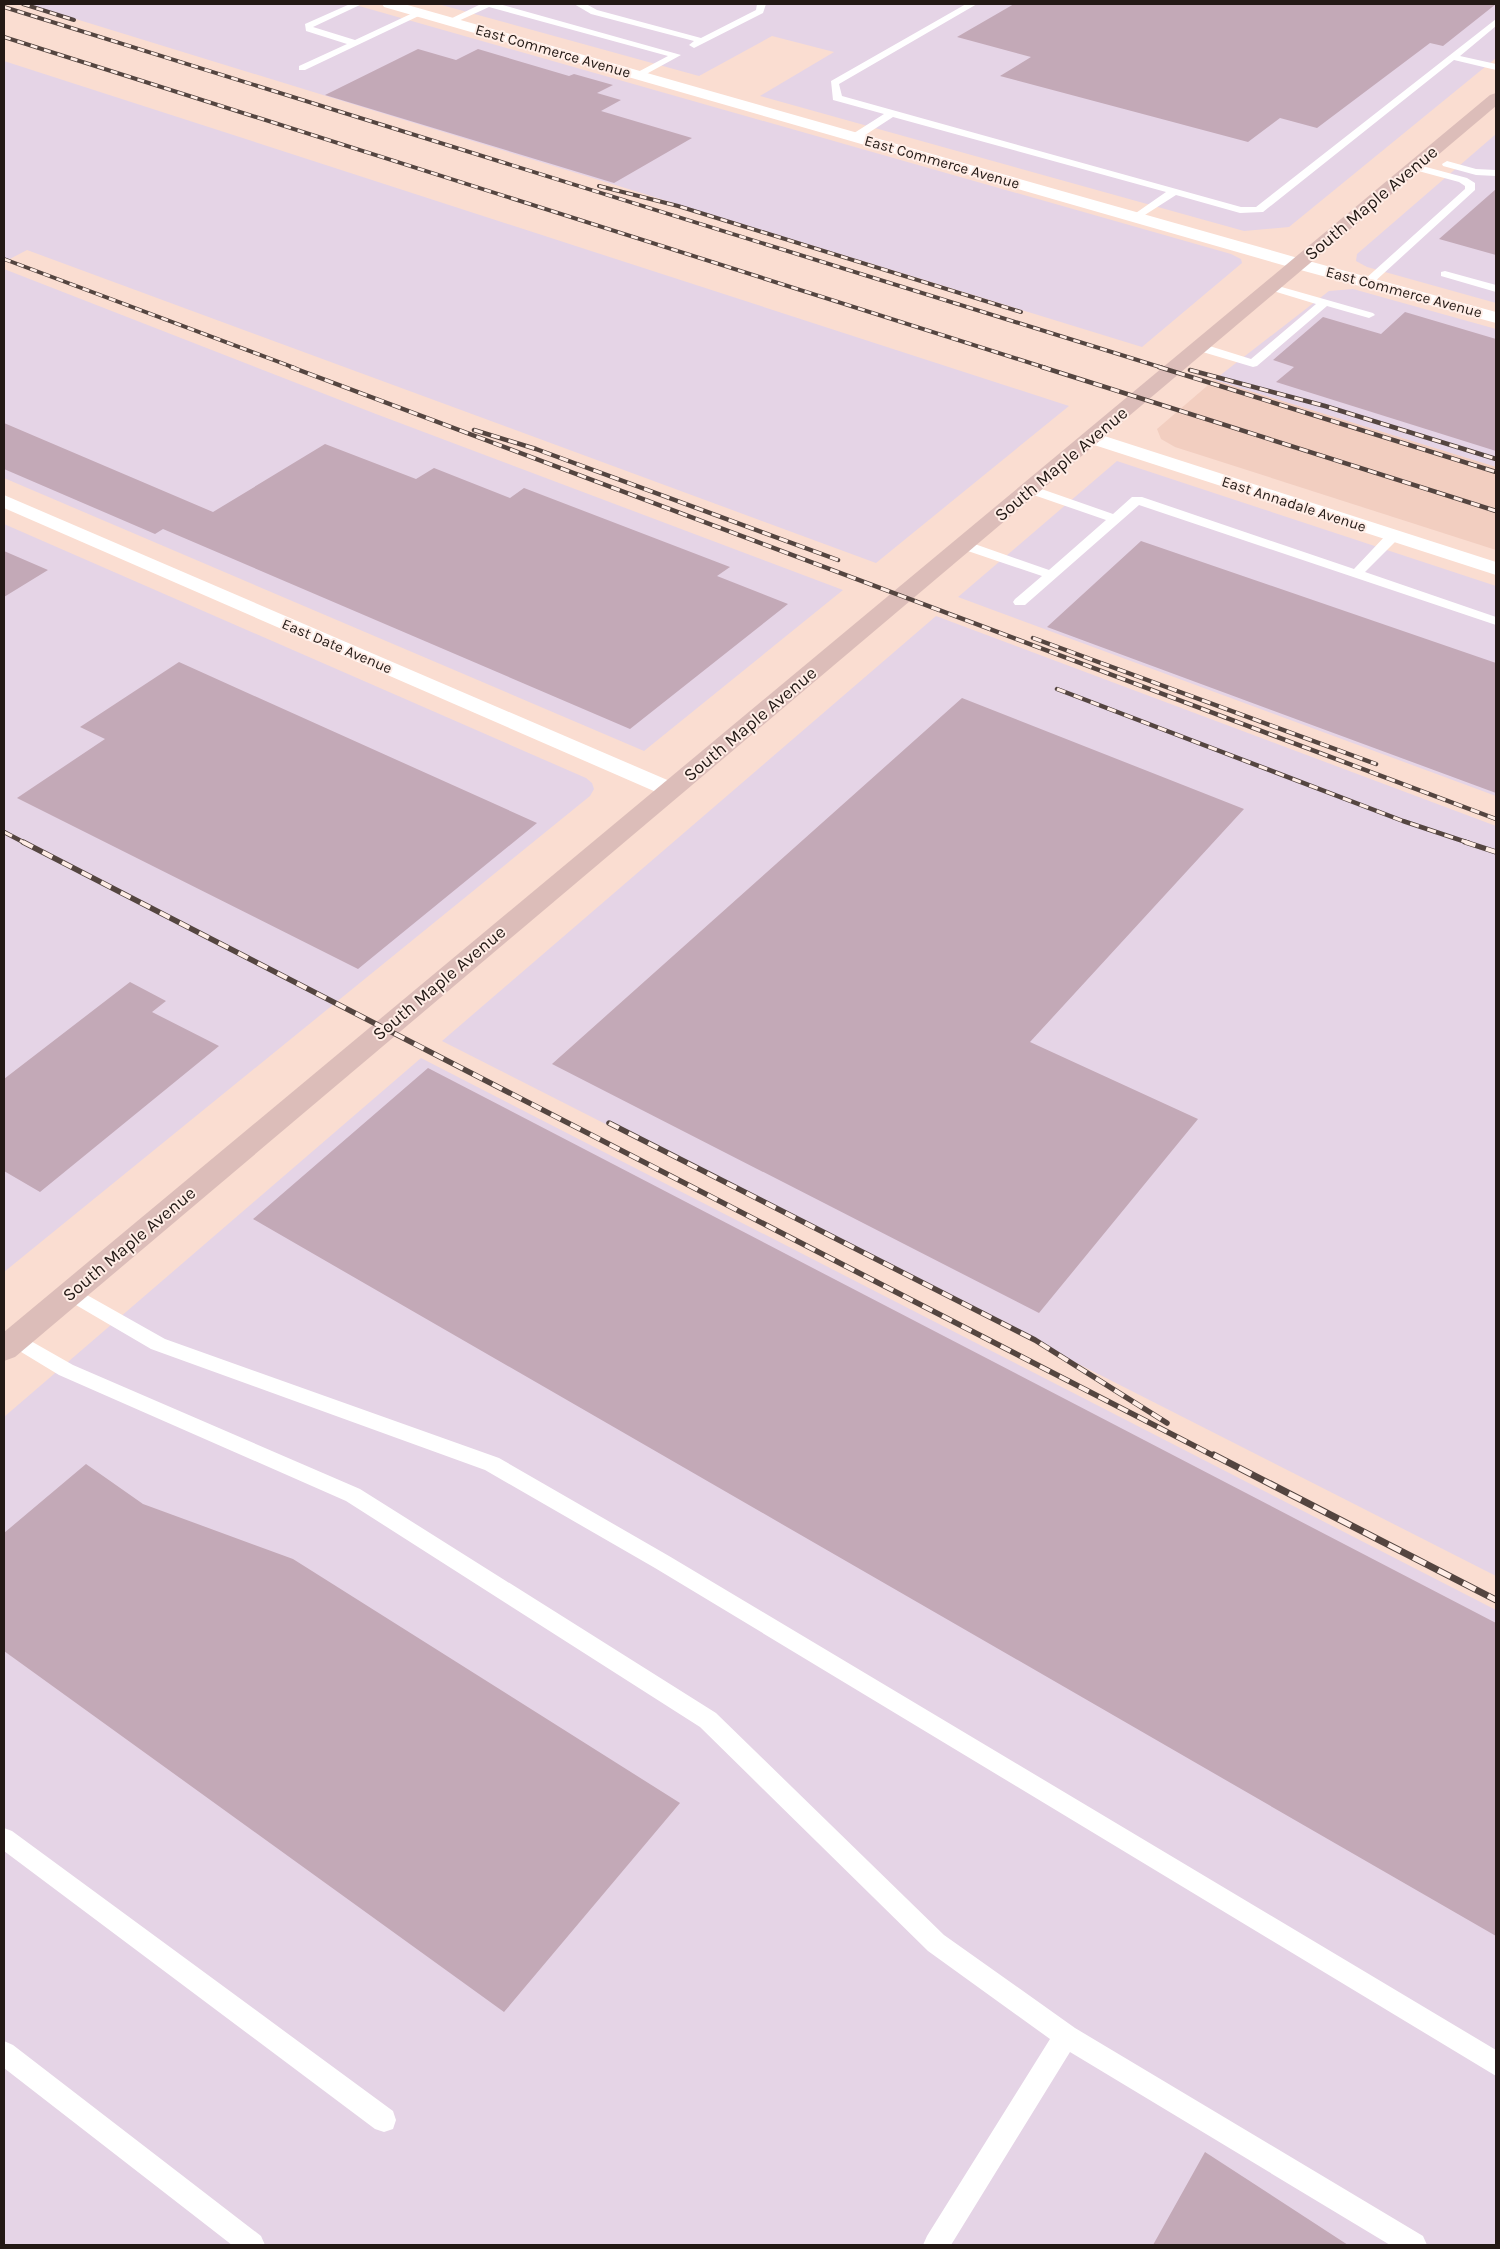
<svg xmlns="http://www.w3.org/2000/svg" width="1500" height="2249" font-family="Karla,sans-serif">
<rect width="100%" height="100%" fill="#faddd1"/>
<path fill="#e5d4e6" d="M27 4H352L1231 254 1241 259 1242 263 1142 347Z
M438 4H1496V58L1289 227 1244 231 760 96 834 52 772 36 699 76Z
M4 61 252 141 1069 406 876 563 27 250 4 262Z
M1496 134V303L1367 267 1356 261 1357 254Z
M4 269 376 414 843 590 644 751 4 478Z
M1353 289 1496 329V467L1214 380 1329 291Z
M1117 461 1496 586V796L958 597Z
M4 524 586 778 592 783 594 789 590 796 4 1272Z
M936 616 1496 826V1576L442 1041Z
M421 1058 1496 1610V2245H4V1417Z"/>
<path fill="#f2cec0" d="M1214 380 1496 467V550L1175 447 1161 439 1157 429Z"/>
<path fill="#c3a9b7" d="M1014 4H1496L1443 46 1430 43 1317 128 1280 118 1248 142 1000 76 1031 57 957 37Z
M418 49 456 60 478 49 569 76 574 74 613 85 597 93 621 100 601 111 692 138 614 183 325 95Z
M1496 189V255L1439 239Z
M1405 312 1496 339V451L1276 382 1294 367 1273 360 1323 317 1381 334Z
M4 423 213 512 325 444 416 479 434 468 510 498 524 488 730 567 717 576 788 604 630 729 163 529 155 534 4 469Z
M1141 541 1496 663V793L1047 627Z
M4 551 48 570 4 597Z
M179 662 537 823 358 969 17 798 105 739 80 727Z
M962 698 1244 809 1030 1042 1198 1119 1039 1313 552 1064Z
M130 982 166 1001 152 1012 219 1046 40 1192 4 1171V1079Z
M428 1068 1496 1623V1936L253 1219Z
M86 1464 143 1504 293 1559 680 1803 504 2012 4 1651V1533Z
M1205 2152 1348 2245H1153Z"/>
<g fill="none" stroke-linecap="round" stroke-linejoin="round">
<path fill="#fff" fill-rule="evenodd" d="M350 4H362L313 27 355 40 417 11 425 13 305 70H299V66L347 44 306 31 305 24Z
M481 4H499L681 55 639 78 636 77V73L668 56 489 7 454 23 446 21Z
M574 4H586L597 10 701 38 756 10 757 4H766L763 13 694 48 689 45 694 41 591 14Z
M966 4H977L839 84 842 96 1241 207H1256L1496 19V26L1460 56 1496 64V70L1454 60 1263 212 1240 213 1176 195 1137 220 1132 217 1133 215 1166 192 893 117 859 139H851V135L884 114 833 100 831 81Z
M1447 161 1476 169 1496 170V176L1476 175 1443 166 1442 164Z
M1415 164 1467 178 1475 183V190L1372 284H1364V280L1465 189V186L1459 182 1411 169 1410 167Z
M1445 271 1496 285V292L1441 276V272Z
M1271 284 1373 313 1375 315 1369 318 1327 306 1257 366 1253 367 1196 350 1194 347 1200 343 1251 359 1316 304 1267 289 1265 287Z
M1030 485 1113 514 1132 497H1142L1354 569 1388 533H1398L1400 536 1398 539 1365 572 1496 617V625L1139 505 1025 605H1015L1013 602 1015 599 1042 576 959 548 957 545 959 542H969L1049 570 1106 520 1025 492 1024 489 1025 486Z
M71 1286 165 1339 499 1458 669 1556 1496 2050V2076L655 1568 485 1470 151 1349 64 1298 62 1293 64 1288Z
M15 1332 73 1365 360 1489 716 1713 944 1935 1075 2028 1423 2236 1427 2245H1390L1070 2052 951 2245H923L927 2236 1050 2039 928 1951 700 1727 346 1501 59 1375 8 1344 5 1339 8 1334Z
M4 1828 12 1831 393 2111 396 2120 393 2129 384 2132 375 2129 4 1851Z
M4 2041 13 2045 261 2236 265 2245H232L4 2068Z"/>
<path fill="#fff" fill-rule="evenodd" d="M382 4H404L1305 260 1496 312V323L1293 268 384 7Z
M1092 432 1496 562V575L1085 442 1082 438 1085 434Z
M4 495 679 785 683 790 679 795 671 797 663 795 4 508Z"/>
<path fill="#dcbdb9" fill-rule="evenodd" d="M1496 93V106L15 1357 4 1361V1332L1490 95Z"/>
<defs>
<path id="rail-far3" d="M23 4 74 20
M4 7 1163 368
M4 37 1046 368
M599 186 678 206 1021 312
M4 259 295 368"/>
<path id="rail-far2" d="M291 367 1496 819
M1042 367 1496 511
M1159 367 1496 472
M1190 370 1325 406 1496 459
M474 430 536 449 838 560
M1033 638 1376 764
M1057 689 1403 821 1469 843
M4 832 25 843"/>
<path id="rail-far1" d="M23 842 1216 1457
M1465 842 1496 852
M609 1123 1035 1340 1167 1423"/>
<path id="rail" d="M1214 1455 1496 1600"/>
</defs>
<use href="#rail-far3" stroke="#544540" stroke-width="4"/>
<use href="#rail-far2" stroke="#544540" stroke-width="4.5"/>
<use href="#rail-far1" stroke="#544540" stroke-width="5.5"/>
<use href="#rail" stroke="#544540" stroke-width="7"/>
<use href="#rail-far3" stroke="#ffede6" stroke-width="2.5" stroke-dasharray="7" stroke-linecap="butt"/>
<use href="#rail-far2" stroke="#ffede6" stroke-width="3" stroke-dasharray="9" stroke-linecap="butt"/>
<use href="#rail-far1" stroke="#ffede6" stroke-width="4" stroke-dasharray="11" stroke-linecap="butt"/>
<use href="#rail" stroke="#ffede6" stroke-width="5" stroke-dasharray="14" stroke-linecap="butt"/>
</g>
<g text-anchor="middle" stroke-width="4" stroke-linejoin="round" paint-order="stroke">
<g font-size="15" fill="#231915" stroke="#ffede6">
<text transform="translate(553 51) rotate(16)" y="5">East Commerce Avenue</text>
<text transform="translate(942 162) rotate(16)" y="5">East Commerce Avenue</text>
<text transform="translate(1404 292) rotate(15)" y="5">East Commerce Avenue</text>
<text transform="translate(1294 504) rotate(18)" y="5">East Annadale Avenue</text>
<text transform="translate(337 646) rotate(23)" y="5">East Date Avenue</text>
</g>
<g font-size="18" fill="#231915" stroke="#ffede6">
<text transform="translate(1371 203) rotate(-40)" y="6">South Maple Avenue</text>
<text transform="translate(1061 464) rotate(-40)" y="6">South Maple Avenue</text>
<text transform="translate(750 724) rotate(-40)" y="6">South Maple Avenue</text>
<text transform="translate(439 983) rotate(-40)" y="6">South Maple Avenue</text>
<text transform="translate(129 1244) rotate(-40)" y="6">South Maple Avenue</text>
</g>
</g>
<rect width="1500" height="2249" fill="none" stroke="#231915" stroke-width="10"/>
</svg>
